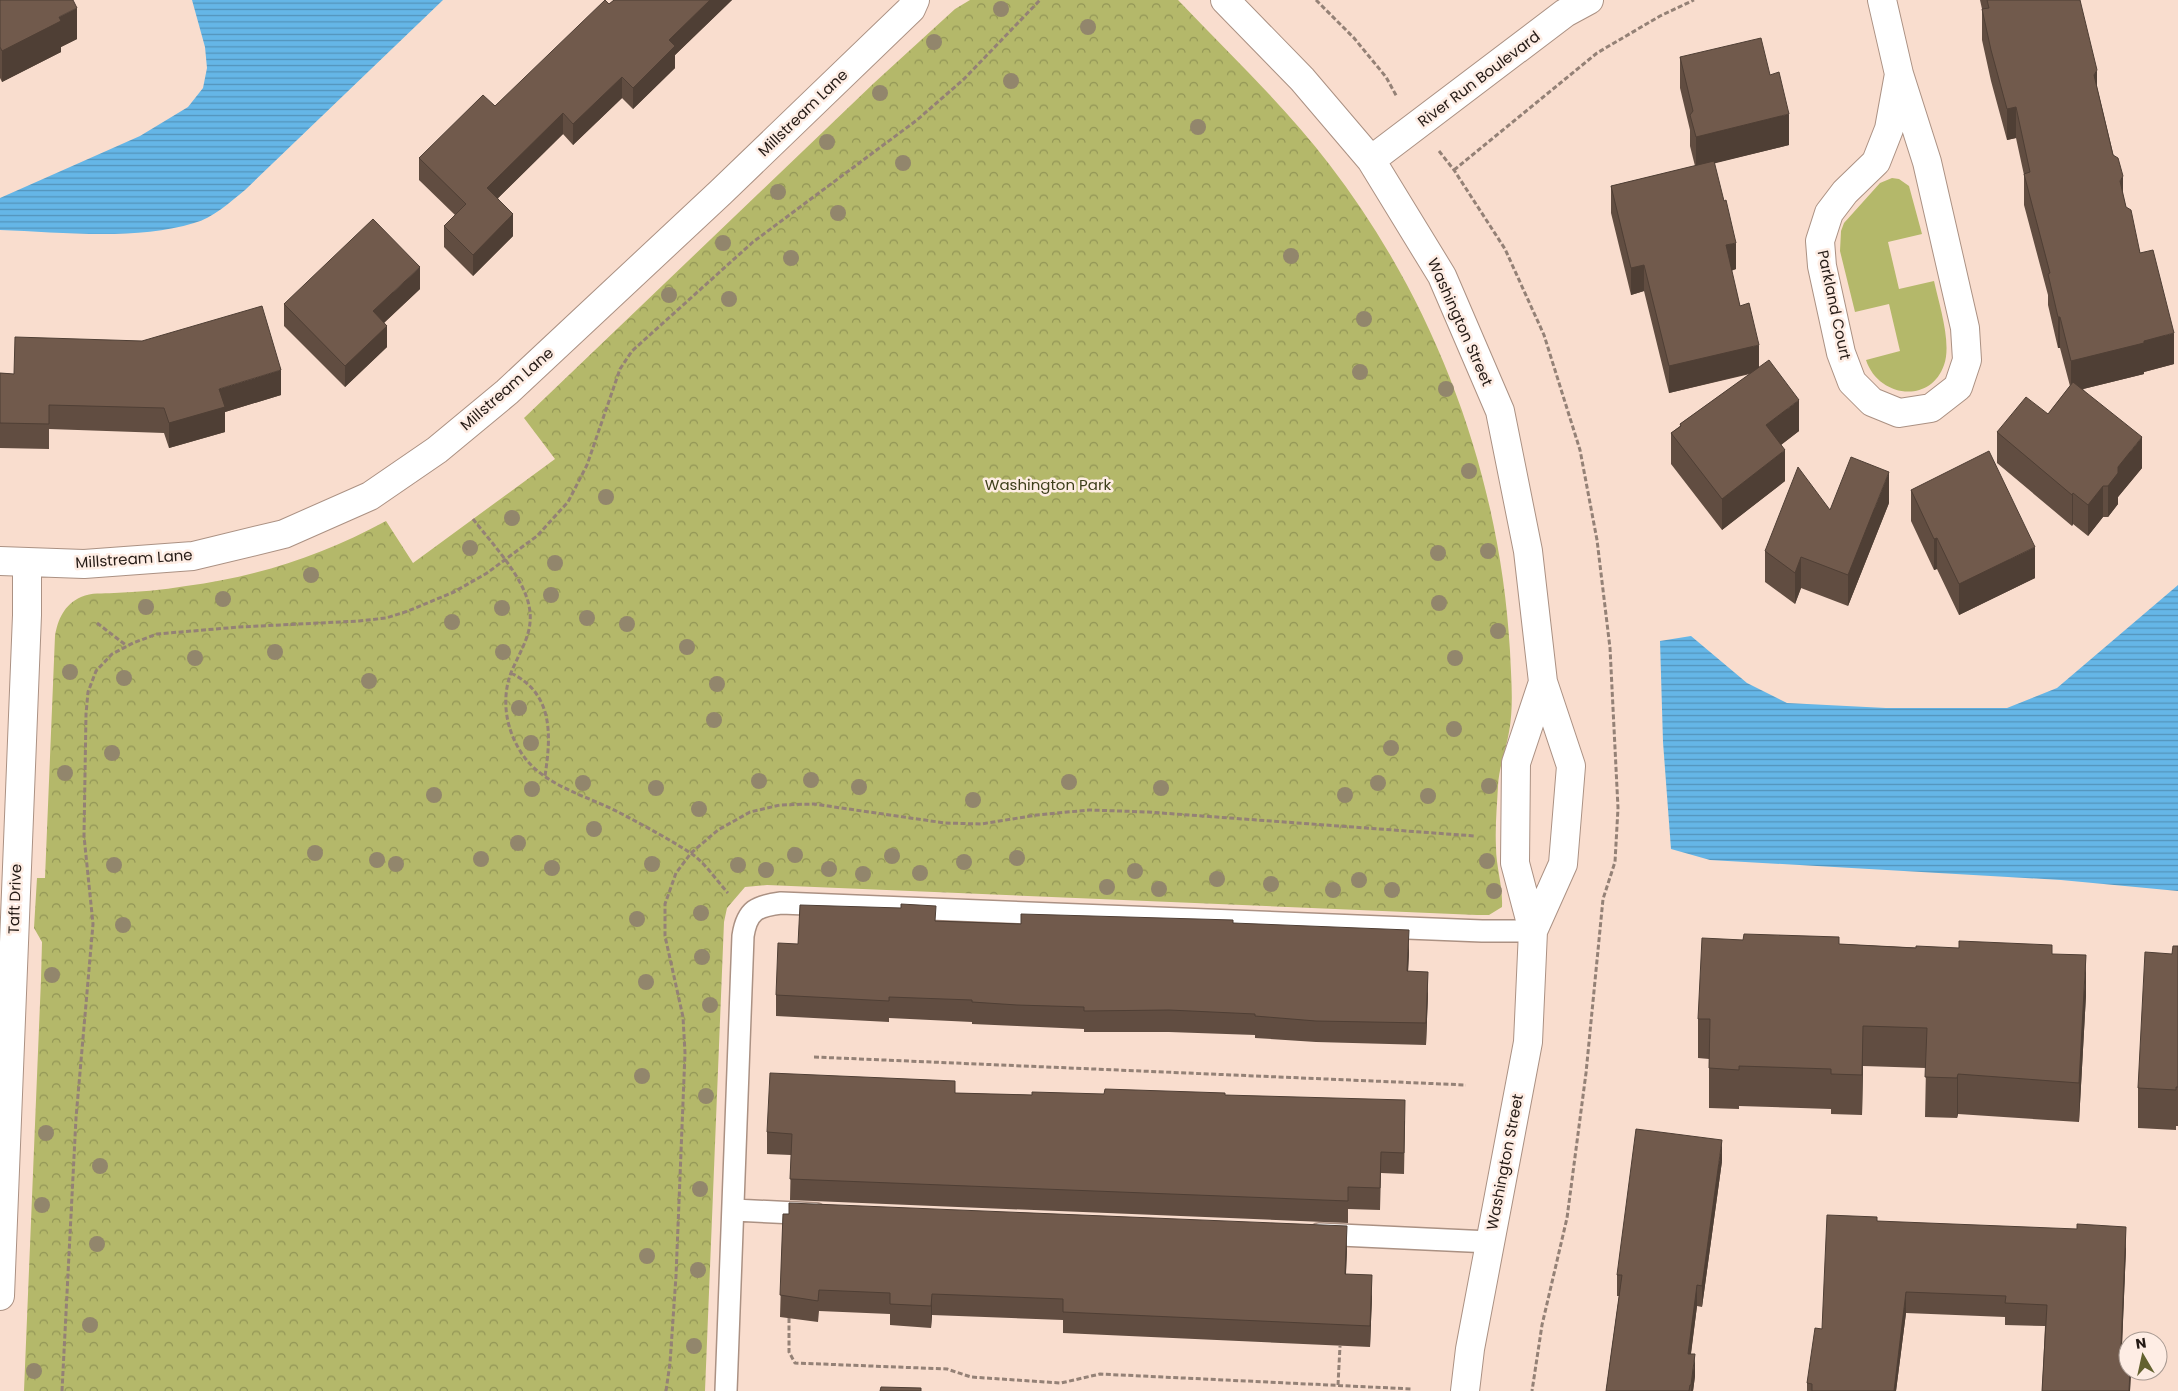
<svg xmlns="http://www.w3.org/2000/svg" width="2178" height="1391" font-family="Poppins,sans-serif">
<defs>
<pattern id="park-crowns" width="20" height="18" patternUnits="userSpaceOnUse" patternTransform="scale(1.25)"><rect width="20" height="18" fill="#b4b86a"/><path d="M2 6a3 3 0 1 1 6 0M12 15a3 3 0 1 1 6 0" fill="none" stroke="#929556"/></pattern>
<pattern id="water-rules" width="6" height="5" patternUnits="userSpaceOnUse" patternTransform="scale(1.25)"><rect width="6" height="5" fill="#65b6e7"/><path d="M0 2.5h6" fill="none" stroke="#5393ba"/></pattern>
</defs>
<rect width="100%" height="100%" fill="#f9ddce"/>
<path fill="#b4b86a" d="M1892 178 1899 179 1909 186 1922 234 1888 242 1899 289 1934 281C1939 304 1952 343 1944 365 1930 405 1878 397 1866 360L1900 351 1889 304 1855 312 1840 251 1841 231 1844 223 1880 183Z"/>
<path fill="url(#park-crowns)" d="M970 0H1178C1229 54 1284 105 1329 164 1436 303 1500 475 1510 651 1511 677 1514 705 1509 732 1506 750 1499 767 1498 786 1497 806 1495 826 1496 847 1496 867 1503 886 1502 907L1489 915H1477L767 885 745 887 727 908 724 922 705 1391H24L41 979 42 942 34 928 37 878H45L55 636C58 619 64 605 81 597 92 592 102 594 114 593 138 592 162 590 186 586 257 577 323 555 386 521L413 563 555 459 524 418 874 83 955 9Z"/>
<path fill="url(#water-rules)" d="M192 0H443L245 190C230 202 213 218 194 223 136 241 60 232 0 230V198L140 136 188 107 203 88 207 68 205 47Z
M2178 585V891L2061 880 1710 860 1671 849 1663 742 1660 641 1691 636 1747 683 1787 703 1886 708H2007L2057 688Z"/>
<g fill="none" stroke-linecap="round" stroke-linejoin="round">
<defs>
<path id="service" d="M734 1210 816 1214
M1319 1234 1490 1242
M726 1391 743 936C747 910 757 906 781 903L1482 931H1533"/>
<path id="minor" d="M1225 0 1302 79 1371 160 1442 276 1500 411 1528 551 1543 682 1571 766 1563 864 1533 931
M1882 0 1899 74 1927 162 1965 328 1967 360 1958 387 1931 408 1899 413 1872 402 1852 382 1841 353 1822 266 1820 241 1829 213 1845 192 1876 162 1889 129 1899 74
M1371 160 1565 13 1589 0
M0 561 84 564 193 556 284 534 370 496 437 450 507 392 721 192 911 9 915 0
M0 1296 27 615V563
M1465 1391 1470 1349 1528 1042 1533 931 1515 863 1516 763 1543 682"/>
</defs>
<use href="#service" stroke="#ab9183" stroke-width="24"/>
<use href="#minor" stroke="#ab9183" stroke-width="30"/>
<path stroke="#948176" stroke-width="3" stroke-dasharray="5 2.5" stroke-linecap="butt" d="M1316 0 1354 38 1386 77 1397 97
M1439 151 1454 170 1505 249 1544 335 1580 450 1597 540 1610 648 1618 808 1615 862 1603 899 1586 1073 1567 1218 1542 1325 1532 1391
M1454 170 1597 53 1660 16 1694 0
M473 519C493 545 527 580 530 612 532 633 522 648 514 666 501 692 504 724 519 749 539 785 586 795 620 813 643 825 667 838 689 852 704 861 716 880 728 893
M97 623 127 646
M511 673C554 694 551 736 545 776
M814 1057 1466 1085
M789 1318V1352L795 1363 947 1369 971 1377 1061 1383 1100 1374 1412 1389
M1338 1385 1340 1346
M62 1391 76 1118 93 924 84 836 86 714 88 692 96 671 112 654 133 643 157 634 239 627 359 621 386 618 408 611 454 592 487 573 537 536 568 502 587 465 620 369 632 351 753 242 917 120 964 79 1040 0
M666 1391 670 1363 676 1276 685 1053 683 1017 665 936V904L676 873 691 853 718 830 750 812 780 805 814 804 945 823 981 824 1037 815 1089 810 1148 812 1475 836"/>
<use href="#service" stroke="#fff" stroke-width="21"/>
<use href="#minor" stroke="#fff" stroke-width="28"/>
</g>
<g fill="#92866c">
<circle cx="1001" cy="9" r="8"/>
<circle cx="1088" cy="27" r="8"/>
<circle cx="934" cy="42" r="8"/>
<circle cx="1011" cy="81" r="8"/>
<circle cx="880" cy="93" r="8"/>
<circle cx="1198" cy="127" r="8"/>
<circle cx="827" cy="142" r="8"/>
<circle cx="903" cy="163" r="8"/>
<circle cx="778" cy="192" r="8"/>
<circle cx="838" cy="213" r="8"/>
<circle cx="723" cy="243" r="8"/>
<circle cx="1291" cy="256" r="8"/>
<circle cx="791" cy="258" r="8"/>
<circle cx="669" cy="295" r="8"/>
<circle cx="729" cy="299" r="8"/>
<circle cx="1364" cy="319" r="8"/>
<circle cx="1360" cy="372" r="8"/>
<circle cx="1446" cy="389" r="8"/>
<circle cx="1469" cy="471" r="8"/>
<circle cx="606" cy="497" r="8"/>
<circle cx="512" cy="518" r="8"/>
<circle cx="470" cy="548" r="8"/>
<circle cx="1488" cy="551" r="8"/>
<circle cx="1438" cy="553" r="8"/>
<circle cx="555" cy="563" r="8"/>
<circle cx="311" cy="575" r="8"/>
<circle cx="551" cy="595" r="8"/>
<circle cx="223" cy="599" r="8"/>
<circle cx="1439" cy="603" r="8"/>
<circle cx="146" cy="607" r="8"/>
<circle cx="502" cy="608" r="8"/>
<circle cx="587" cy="618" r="8"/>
<circle cx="452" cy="622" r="8"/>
<circle cx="627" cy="624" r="8"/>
<circle cx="1498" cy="631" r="8"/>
<circle cx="687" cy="647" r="8"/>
<circle cx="275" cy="652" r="8"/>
<circle cx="503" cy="652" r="8"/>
<circle cx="195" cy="658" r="8"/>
<circle cx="1455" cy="658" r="8"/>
<circle cx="70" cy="672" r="8"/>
<circle cx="124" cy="678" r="8"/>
<circle cx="369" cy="681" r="8"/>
<circle cx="717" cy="684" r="8"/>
<circle cx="519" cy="708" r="8"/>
<circle cx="714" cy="720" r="8"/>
<circle cx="1454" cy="729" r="8"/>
<circle cx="531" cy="743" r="8"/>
<circle cx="1391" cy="748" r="8"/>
<circle cx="112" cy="753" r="8"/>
<circle cx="65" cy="773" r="8"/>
<circle cx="811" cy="780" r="8"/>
<circle cx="759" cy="781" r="8"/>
<circle cx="1069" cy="782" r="8"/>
<circle cx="583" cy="783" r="8"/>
<circle cx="1378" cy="783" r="8"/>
<circle cx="1489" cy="786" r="8"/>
<circle cx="859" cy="787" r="8"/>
<circle cx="656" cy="788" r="8"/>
<circle cx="1161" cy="788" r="8"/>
<circle cx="532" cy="789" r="8"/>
<circle cx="434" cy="795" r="8"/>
<circle cx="1345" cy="795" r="8"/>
<circle cx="1428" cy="796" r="8"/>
<circle cx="973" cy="800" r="8"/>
<circle cx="699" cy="809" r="8"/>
<circle cx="594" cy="829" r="8"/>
<circle cx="518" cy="843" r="8"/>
<circle cx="315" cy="853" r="8"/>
<circle cx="795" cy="855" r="8"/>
<circle cx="892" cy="856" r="8"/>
<circle cx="1017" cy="858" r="8"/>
<circle cx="481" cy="859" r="8"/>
<circle cx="377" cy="860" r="8"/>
<circle cx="1487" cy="861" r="8"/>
<circle cx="964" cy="862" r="8"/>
<circle cx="396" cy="864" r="8"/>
<circle cx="652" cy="864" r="8"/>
<circle cx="114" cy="865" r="8"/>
<circle cx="738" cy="865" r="8"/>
<circle cx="552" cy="868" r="8"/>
<circle cx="829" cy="869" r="8"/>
<circle cx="766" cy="870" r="8"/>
<circle cx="1135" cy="871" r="8"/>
<circle cx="920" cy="873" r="8"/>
<circle cx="863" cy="874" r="8"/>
<circle cx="1217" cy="879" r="8"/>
<circle cx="1359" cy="880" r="8"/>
<circle cx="1271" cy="884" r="8"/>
<circle cx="1107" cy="887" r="8"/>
<circle cx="1159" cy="889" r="8"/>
<circle cx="1333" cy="890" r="8"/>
<circle cx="1392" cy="890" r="8"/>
<circle cx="1494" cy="891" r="8"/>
<circle cx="701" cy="913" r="8"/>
<circle cx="637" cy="919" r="8"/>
<circle cx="123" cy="925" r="8"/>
<circle cx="702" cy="957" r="8"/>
<circle cx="52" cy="975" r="8"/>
<circle cx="646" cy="982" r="8"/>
<circle cx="710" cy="1005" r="8"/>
<circle cx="642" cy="1076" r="8"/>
<circle cx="706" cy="1096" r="8"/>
<circle cx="46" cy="1133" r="8"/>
<circle cx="100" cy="1166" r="8"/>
<circle cx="700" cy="1189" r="8"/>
<circle cx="42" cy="1205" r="8"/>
<circle cx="97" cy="1244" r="8"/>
<circle cx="647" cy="1256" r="8"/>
<circle cx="698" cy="1270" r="8"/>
<circle cx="90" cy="1325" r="8"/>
<circle cx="694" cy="1346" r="8"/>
<circle cx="34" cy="1371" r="8"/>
</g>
<path fill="#614d41" d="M0 0 77 39 61 47V52L2 82 0 78Z
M614 0H732L675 55V68L633 109 622 98 573 145 563 134 498 198 513 236 473 276 444 247V226L455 215 419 180V158L495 106Z
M1980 0H2080L2097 87 2126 207 2174 364 2144 372V374L2083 389 2142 468 2118 497V504L2108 517H2103L2088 536 2073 524 2072 526 1997 463V432L2048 414 2070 386 2060 348H2058L2048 305V295L2024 205V175L2016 138 2007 140 1991 81 1982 40V9Z
M1680 57 1770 75 1789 145 1714 163 1736 269 1731 271 1740 306 1759 367 1799 431 1781 445 1785 481 1722 530 1671 464V433L1680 426V424L1750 374 1669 393 1644 291 1631 295 1611 213V186L1695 166 1690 146V130L1680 88Z
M420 289 384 323 387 347 345 387 284 326V304Z
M0 373 281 395 225 412V432L169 448 164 433 49 429V449L0 448Z
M1911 490 2035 578 1959 615 1937 569 1934 570 1911 521Z
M1889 503 1848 606 1801 588 1795 604 1765 582V551Z
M936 921 1021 924 1233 923 1409 952 1408 971 1428 993 1426 1045 1316 1042 1255 1038V1035L1169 1032H1084V1029L1017 1026 972 1024V1022L889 1018V1022L776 1016V995L798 944Z
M1839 944 2052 954 2086 995 2079 1122 1958 1114 1957 1118 1925 1117 1926 1068 1863 1066 1862 1115 1831 1114V1109L1739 1106V1109L1709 1108V1059L1698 1058V1019Z
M2178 946V1126H2176V1130L2138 1128V1088L2172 954Z
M955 1093 1032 1095 1104 1094 1225 1095 1405 1121 1404 1174 1381 1173 1380 1210 1348 1209V1223L790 1200 791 1155 767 1154V1132Z
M1722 1161 1702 1307 1697 1306 1691 1354 1695 1376 1693 1391H1606L1619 1296H1617V1275Z
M783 1214 1347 1248 1346 1274 1372 1296 1370 1347 1063 1333V1320L932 1315 931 1328 890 1325V1314L819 1311 818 1322 780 1317Z
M1877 1221 2126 1248 2122 1347 2128 1371H2131L2130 1391H2042L2045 1326 2005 1325V1317L1906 1313 1896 1391H1807V1383L1822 1329Z"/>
<path fill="#4f3f35" d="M710 0H732L675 55V68L633 109V88L669 40Z
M77 8V39L61 47V52L2 82V51L59 17Z
M2097 70V101L2094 75Z
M622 77V98L573 145V124Z
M2016 107V138L2007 140V109Z
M563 113V134L487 209V188Z
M1789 114V145L1696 168V137Z
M2123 176V207L2120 181Z
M513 214V236L473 276V255Z
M1736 243V269L1726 272V245Z
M1644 265V291L1631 295V268Z
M420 267V289L373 333V311Z
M2058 317H2060V348H2058Z
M387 326V347L345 387V366Z
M2174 333V364L2144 372V374L2071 392V361L2144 341Z
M1759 345V371L1669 393V366Z
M281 370V395L225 412V432L169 448V423L219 389Z
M1799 400V431L1766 456V425Z
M2142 437V468L2118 497V504L2108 517V486L2118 467Z
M1785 450V481L1722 530V499Z
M1889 472V503L1848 606V575Z
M2103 486V517L2088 536V505Z
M2073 493V524L2072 526V495Z
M1937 538V569L1934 570V539Z
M2035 547V578L1959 615V584Z
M1801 557V588L1795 604V573Z
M1409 930V952L1407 993V971Z
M2086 955V995L2079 1122V1083Z
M1428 972V993L1426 1045V1023Z
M1863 1026V1066L1862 1115V1075Z
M1958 1074V1114L1957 1118V1078Z
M1722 1140V1161L1702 1307V1286Z
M1347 1226V1248L1345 1295V1274Z
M2126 1227V1248L2121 1368V1347Z
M1372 1275V1296L1370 1347V1326Z
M1697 1285V1306L1688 1375V1354Z
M1906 1292V1313L1896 1391H1894Z
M932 1294V1315L931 1328V1306Z
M1695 1354V1376L1693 1391H1691Z
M2130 1371H2131L2130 1391H2129Z"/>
<path fill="#715a4c" stroke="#4f3f35" d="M0 0H73L77 8 59 17 61 21 2 51 0 47Z
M605 0 609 4 614 0H710L669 40 675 46 633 88 622 77 573 124 563 113 487 188 513 214 473 255 444 226 466 204 419 158 483 95 495 106Z
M1987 0H2080L2097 70 2094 75 2113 155 2118 158 2123 176 2120 181 2126 207 2131 210 2140 253 2153 250 2174 333 2144 341V343L2071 361 2060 317H2058L2048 274 2050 273 2024 174 2030 172 2016 107 2007 109 1991 50 1982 9 1989 8Z
M1761 38 1770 75 1779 72 1789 114 1696 137 1690 115 1693 111 1680 57Z
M1714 161 1724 201 1726 200 1736 243 1726 245 1740 306 1749 303 1759 345 1669 366 1644 265 1631 268 1611 186Z
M373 219 420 267 373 311 387 326 345 366 284 304Z
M262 306 281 370 219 389 225 407 169 423 164 408 49 405V424L0 423V373L14 374 15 337 142 341Z
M1769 360 1799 400 1766 425 1785 450 1722 499 1671 433 1681 426 1680 424Z
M2073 382 2142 437 2118 467V473L2108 486H2103L2088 505 2073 493 2072 495 1997 432 2026 397 2048 414Z
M1989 451 2035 547 1959 584 1937 538 1934 539 1911 490Z
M1851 457 1889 472 1848 575 1801 557 1795 573 1765 551 1798 467 1830 510Z
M901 904 936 906 935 921 1021 924V914L1233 920V923L1409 930 1407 971 1428 972 1426 1023 1316 1021 1255 1016V1014L1169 1010 1084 1011V1007L1017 1005 972 1002V1000L889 997V1001L776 995 778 943 798 944 800 905 901 908Z
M1744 934 1839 937V944L1916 948V946L1959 948V941L2052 945V954L2086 955 2079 1083 1958 1074 1957 1078 1925 1077 1927 1028 1863 1026 1862 1075 1831 1074V1069L1739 1066V1070L1709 1068 1710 1019H1698L1702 938 1743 940Z
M2173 946H2178V1087H2176V1090L2138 1088 2145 952 2172 954Z
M770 1073 955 1081V1093L1032 1095V1092L1104 1094 1105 1089 1225 1093V1095L1405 1100 1404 1153 1381 1152 1380 1188 1348 1187V1201L790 1179 792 1134 767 1132Z
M1636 1129 1722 1140 1702 1286 1697 1285 1688 1354H1695L1691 1385H1690L1689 1391H1606L1622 1275H1617Z
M789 1203 1347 1226 1345 1274 1372 1275 1370 1326 1063 1312V1299L932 1294 931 1306 890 1304V1293L819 1290 818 1301 780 1295 783 1214H789Z
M1827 1215 1877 1217V1221L2077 1229V1224L2126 1227 2121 1347H2128V1371H2130L2129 1391H2042L2047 1305 2005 1303 2006 1296 1906 1292 1894 1391H1812V1384L1807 1383 1815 1328 1822 1329Z
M881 1387 921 1388V1391H880Z"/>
<g text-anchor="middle" stroke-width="5" stroke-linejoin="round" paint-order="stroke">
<g font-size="15" fill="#241a15" stroke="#feede4">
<text transform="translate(1479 79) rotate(-37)" y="5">River Run Boulevard</text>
<text transform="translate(803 113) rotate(-44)" y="5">Millstream Lane</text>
<text transform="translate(1834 305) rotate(78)" y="5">Parkland Court</text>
<text transform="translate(1460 322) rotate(66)" y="5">Washington Street</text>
<text transform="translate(507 389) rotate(-41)" y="5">Millstream Lane</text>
<text transform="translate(134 559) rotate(-4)" y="5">Millstream Lane</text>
<text transform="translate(15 899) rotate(-88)" y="5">Taft Drive</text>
<text transform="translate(1505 1162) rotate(-79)" y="5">Washington Street</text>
</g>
<g font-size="15" fill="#3e3f1b" stroke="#feede4">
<text x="1048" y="490">Washington Park</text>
</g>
</g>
<g transform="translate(2143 1356) rotate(351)"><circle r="24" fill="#feede4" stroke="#a79991"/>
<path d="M0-4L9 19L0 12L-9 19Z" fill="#63622f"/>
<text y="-8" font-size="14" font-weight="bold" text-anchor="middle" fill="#241a15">N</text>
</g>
</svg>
